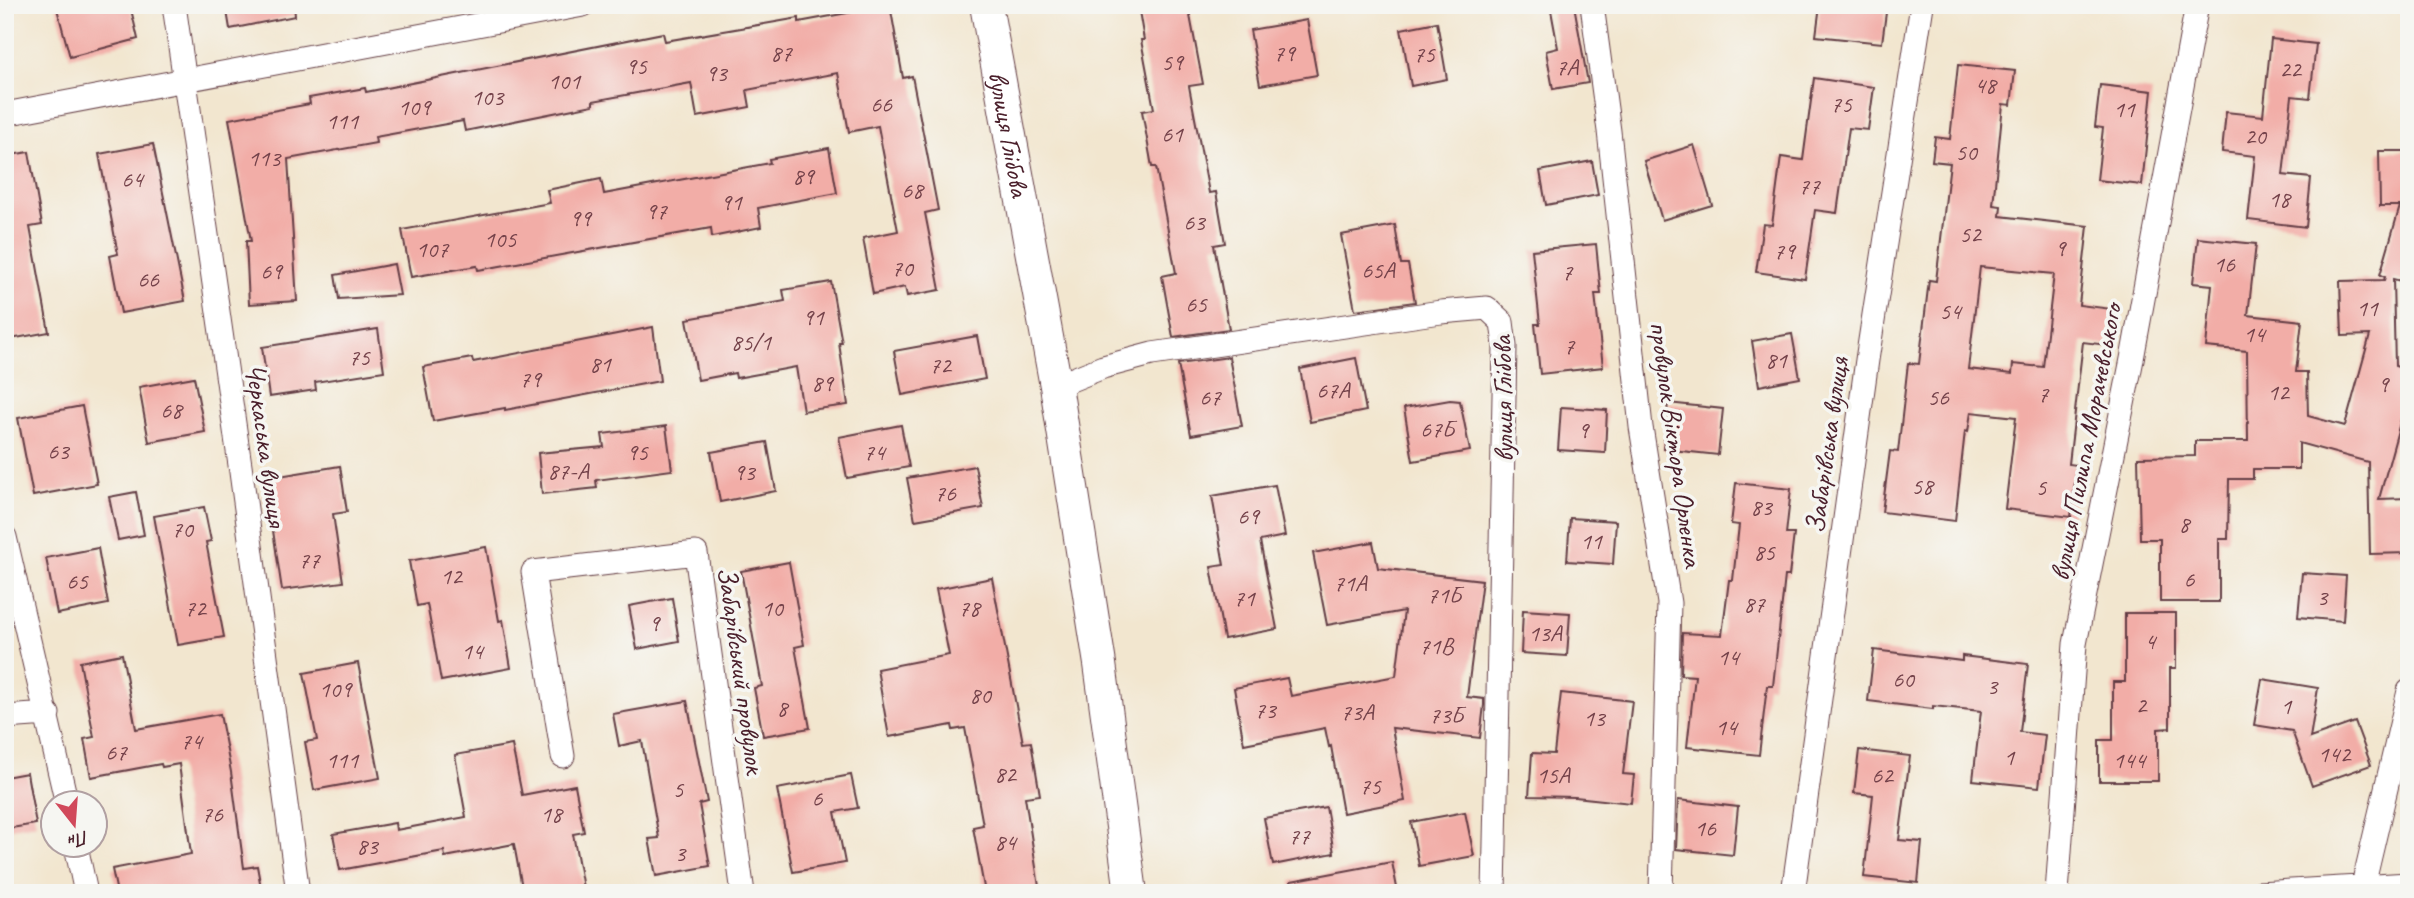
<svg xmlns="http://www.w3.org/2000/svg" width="2414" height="898" font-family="Caveat,sans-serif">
<rect width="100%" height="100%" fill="#f6f6f2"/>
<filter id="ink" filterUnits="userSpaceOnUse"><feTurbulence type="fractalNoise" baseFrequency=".0143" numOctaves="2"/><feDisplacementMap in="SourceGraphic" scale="14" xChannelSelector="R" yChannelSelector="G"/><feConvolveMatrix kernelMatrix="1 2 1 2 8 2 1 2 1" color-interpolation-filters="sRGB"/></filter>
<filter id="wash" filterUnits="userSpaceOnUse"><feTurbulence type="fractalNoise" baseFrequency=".00686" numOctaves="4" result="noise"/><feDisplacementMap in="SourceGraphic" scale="28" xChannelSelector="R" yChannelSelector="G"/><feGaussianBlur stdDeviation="1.57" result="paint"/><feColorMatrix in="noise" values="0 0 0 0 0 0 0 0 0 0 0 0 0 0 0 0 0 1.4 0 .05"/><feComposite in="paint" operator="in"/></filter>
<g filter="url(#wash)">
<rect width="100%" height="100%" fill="#f2e6cf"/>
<g id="blocks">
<path fill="#f2ada7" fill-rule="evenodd" d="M56 5H130L138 39 70 57Z
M226 5H294L295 16 230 29Z
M890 5 903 78 912 76 938 210 925 213 940 290 907 296 905 287 873 294 863 238 898 231 878 126 849 132 838 73 747 90 750 107 697 117 691 83 593 101V105L465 131 463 121 375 137 376 143 288 159 297 301 249 304 246 241H251L229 119 310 104 309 98 365 88 366 92 663 33 665 41 799 18V22Z
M1138 5H1188L1203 84 1189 86 1209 193 1216 192 1225 243 1214 245 1229 329 1173 337 1162 276 1176 273 1156 167H1152L1142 111 1154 109 1141 40H1144Z
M1550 5H1574L1588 83 1553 89 1546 51 1558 48Z
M1820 5H1887L1882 43 1816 36Z
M1307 20 1317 75 1260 85 1250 30Z
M1437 22 1447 79 1411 86 1401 29Z
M2271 39 2316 44 2310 98 2292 96 2283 175 2311 178 2306 227 2248 220 2255 156 2222 152 2226 112 2263 116Z
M1958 65 2015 71 2011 105 2003 104 1993 205 2001 206 2000 216 2088 226 2079 305 2112 309 2107 345 2083 342 2069 464 2077 465 2071 517 2005 509 2016 417 1971 412 1968 432 1965 431 1955 521 1882 512 1890 451 1898 452 1908 363 1919 364 1929 280 1936 281 1950 163 1932 161 1935 137 1950 139ZM1980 267 2054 274 2043 367 2013 364 2012 374 1968 369Z
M1814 78 1874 87 1868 130 1849 128 1837 213 1815 210 1805 279 1756 272 1763 224 1772 225 1781 157 1803 160Z
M2100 85 2152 91 2142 185 2097 180 2103 128 2095 127Z
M153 144 185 301 121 313 110 256 118 254 99 154Z
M1694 145 1712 205 1662 220 1644 161Z
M829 148 837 193 758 208 761 227 712 237 711 228 478 270 477 266 411 277 402 230 550 203 547 190 601 179 604 194 770 163 769 159Z
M2379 151H2409V283L2393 279 2395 366 2409 370V413L2403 412 2379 499 2409 498V553L2370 554 2368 462 2299 443V469H2253V479H2229L2228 539H2219V602H2160V539H2140L2138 457 2195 456V441H2248L2247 351 2206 347 2212 285 2193 283 2198 238 2256 244 2248 315 2302 321 2296 372H2307L2308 416 2345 426 2370 335 2342 336 2340 281 2384 280 2385 277 2380 275 2400 206H2380Z
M29 152 42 225 30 227 49 332 5 340V156Z
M1592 161 1598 195 1546 205 1540 171Z
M1395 225 1401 264H1408L1415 302 1355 310 1341 235Z
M1596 244 1601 294H1595L1603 367 1540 374 1535 324H1540L1532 250Z
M394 264 400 295 339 299 335 275Z
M831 282 842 343H839L848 405 803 411 796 367 736 378 735 373 698 380 687 319 785 301 783 290Z
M653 327 660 381 505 410V408L433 421 423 367 472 358 473 362Z
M378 329 384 371 315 382 316 390 269 397 262 347Z
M1792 334 1800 378 1759 386 1752 341Z
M977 336 985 379 902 395 894 351Z
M1229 357 1242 426 1191 435 1178 364Z
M1356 358 1366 411 1310 422 1300 369Z
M194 377 205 432 149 442 139 387Z
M1450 400 1460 401 1470 451 1413 461 1404 408Z
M1668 403 1723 409 1718 455 1663 449Z
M82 406 97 484 33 496 18 418Z
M1561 407 1607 410 1605 453 1558 450Z
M901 425 909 467 847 478 839 437Z
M666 426 672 470 596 480 597 488 542 494 538 453 604 447 602 434Z
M767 442 776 491 720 502 711 452Z
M340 466 347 512 333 514 343 582 282 590 272 524H268L261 479Z
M975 466 983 508 915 520 907 478Z
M1736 483 1791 489 1786 534H1794L1789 576H1785L1773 686H1767L1759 755 1687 747 1695 676 1681 675 1682 633 1722 635 1729 580H1733L1739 525 1731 524Z
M1275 485 1285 536 1260 541 1277 629 1224 639 1211 567 1224 565 1212 496Z
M136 492 144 535 118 540 109 497Z
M204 507 211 541 206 542 224 637 178 645 154 516Z
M1570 518 1616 521 1613 564 1567 561Z
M1373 542 1378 568 1482 580 1467 697 1484 699V705L1480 738 1392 728 1405 801 1343 813 1331 746 1329 747 1325 728 1244 744 1234 688 1287 678 1291 696 1396 676 1404 611 1327 625 1313 553Z
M486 547 499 621 503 620 511 668 441 681 427 604 417 606 409 561Z
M98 548 108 604 57 614 46 558Z
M789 562 804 645 795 647 810 728 763 736 754 688 762 686 741 571Z
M2302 573 2346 576 2343 621 2298 617Z
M992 578 1023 743 1031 742 1040 795 1025 797 1040 893H985L973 827 983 825 965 728 953 730 952 725 889 737 877 669 949 655 936 589Z
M672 598 679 641 637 649 629 606Z
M1523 610 1570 613 1567 656 1521 653Z
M2125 613H2176V668H2170V728L2158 729V781H2099V740H2113V682H2125Z
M1874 650 1962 661V656L2028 664 2020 732 2045 735 2039 787 1973 780 1981 711 1933 706V709L1868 701Z
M122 654 136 729 220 714 231 772 244 868 257 866 262 893H117L112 869 191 854 179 764 162 767 161 764 91 777 84 739 94 737 80 662Z
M358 663 380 778 314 790 305 742 317 740 304 673Z
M2262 679 2318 688 2310 738 2355 722 2371 765 2312 786 2292 731 2254 725Z
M1561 693 1632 701 1623 774 1634 775 1631 803 1575 797 1529 796 1532 753 1554 754Z
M687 701 707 802 699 804 710 866 656 876 649 839 659 838 642 741 619 746 613 714Z
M512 745 522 795 575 785 584 832 573 834 584 893H523L514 844 445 857 444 851 340 870 333 834 395 823 396 830 466 817 455 755Z
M1859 750 1910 756 1899 840 1922 842 1918 883 1864 877 1873 795 1854 793Z
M27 773 36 824 5 829V777Z
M851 775 858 808 835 812 845 863 793 872 777 789Z
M1678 800 1738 807 1733 855 1676 849Z
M1326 807 1334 853 1273 865 1264 818Z
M1465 812 1474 856 1419 866 1411 822Z
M1392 862 1398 893H1292L1291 881Z"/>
</g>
</g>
<g filter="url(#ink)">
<use href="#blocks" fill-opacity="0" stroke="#633d44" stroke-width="2"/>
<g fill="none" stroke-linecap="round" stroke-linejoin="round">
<defs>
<path id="minor" d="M174 5 241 472 298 893
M1592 5 1609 131 1641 427 1669 603 1661 893
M5 114 583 5
M1056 386 1103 367 1152 354 1441 312 1487 308 1502 322 1505 346 1494 893
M5 537 67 804
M5 717 48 714
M563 756 533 572 696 553 743 893
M76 846 86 893
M2363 886 2409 691
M1793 893 1867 360 1922 5
M2057 893 2075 644 2132 359 2197 5
M2258 893 2409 884"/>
<g id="secondary">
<path id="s1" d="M986 5 1056 386 1100 664 1131 893"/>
</g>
</defs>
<use href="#minor" stroke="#633d44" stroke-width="25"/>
<use href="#secondary" stroke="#633d44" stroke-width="34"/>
<use href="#minor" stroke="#fff" stroke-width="23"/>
<use href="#secondary" stroke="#fff" stroke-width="32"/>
</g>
</g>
<g text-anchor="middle" stroke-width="7" stroke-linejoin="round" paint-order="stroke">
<g font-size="24" fill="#74424a">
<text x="781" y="61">87</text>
<text x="1284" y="61">79</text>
<text x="1424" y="62">75</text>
<text x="1172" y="70">59</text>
<text x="636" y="74">95</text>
<text x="1567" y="75">7А</text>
<text x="2290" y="77">22</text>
<text x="716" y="81">93</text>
<text x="564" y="89">101</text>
<text x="1985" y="93">48</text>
<text x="487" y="105">103</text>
<text x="881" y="112">66</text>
<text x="1841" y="112">75</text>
<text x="414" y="115">109</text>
<text x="2124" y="117">11</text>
<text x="342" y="129">111</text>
<text x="1172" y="142">61</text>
<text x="2255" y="144">20</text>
<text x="1966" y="160">50</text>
<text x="264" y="166">113</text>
<text x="803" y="184">89</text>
<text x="132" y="187">64</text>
<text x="1809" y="194">77</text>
<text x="912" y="198">68</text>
<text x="2279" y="207">18</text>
<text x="731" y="210">91</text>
<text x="656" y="219">97</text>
<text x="580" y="226">99</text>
<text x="1194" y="230">63</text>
<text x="1970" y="242">52</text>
<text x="500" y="247">105</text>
<text x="2060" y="256">9</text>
<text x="432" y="257">107</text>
<text x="1784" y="259">79</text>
<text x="2224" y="272">16</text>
<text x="902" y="276">70</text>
<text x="1378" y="278">65А</text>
<text x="271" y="279">69</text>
<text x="1567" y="280">7</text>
<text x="148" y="287">66</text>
<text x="1196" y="312">65</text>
<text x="2367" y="316">11</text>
<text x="1950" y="319">54</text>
<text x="813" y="325">91</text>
<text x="2254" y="342">14</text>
<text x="751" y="350">85/1</text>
<text x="1569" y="354">7</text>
<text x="359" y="365">75</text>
<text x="1776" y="368">81</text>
<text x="600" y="372">81</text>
<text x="940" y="373">72</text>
<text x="530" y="387">79</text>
<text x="822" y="391">89</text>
<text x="2383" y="392">9</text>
<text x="1333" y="398">67А</text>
<text x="2278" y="400">12</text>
<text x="2043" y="402">7</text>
<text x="1210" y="405">67</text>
<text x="1938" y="405">56</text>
<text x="171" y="418">68</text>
<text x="1437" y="437">67Б</text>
<text x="1583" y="438">9</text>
<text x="58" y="459">63</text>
<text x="637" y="460">95</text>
<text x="874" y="460">74</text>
<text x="568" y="479">87-А</text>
<text x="744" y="480">93</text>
<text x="1922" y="494">58</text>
<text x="2041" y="495">5</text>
<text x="945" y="501">76</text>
<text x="1761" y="515">83</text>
<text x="1248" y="524">69</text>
<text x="2184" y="532">8</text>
<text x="182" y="537">70</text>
<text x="1591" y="549">11</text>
<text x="1764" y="560">85</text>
<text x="309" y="568">77</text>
<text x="451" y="584">12</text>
<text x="2189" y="587">6</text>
<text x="77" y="589">65</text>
<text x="1350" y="591">71А</text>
<text x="1444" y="603">71Б</text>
<text x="2322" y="605">3</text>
<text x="1244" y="606">71</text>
<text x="1754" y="612">87</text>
<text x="195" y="616">72</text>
<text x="772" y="616">10</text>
<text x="969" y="616">78</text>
<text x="654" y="631">9</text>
<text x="1545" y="641">13А</text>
<text x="2150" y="649">4</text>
<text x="1436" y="654">71В</text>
<text x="472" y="659">14</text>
<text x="1728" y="665">14</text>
<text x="1903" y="687">60</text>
<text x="1992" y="694">3</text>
<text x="335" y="697">109</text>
<text x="980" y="703">80</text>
<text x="2141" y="713">2</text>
<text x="2286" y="714">1</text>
<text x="782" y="716">8</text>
<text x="1265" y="718">73</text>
<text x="1357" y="720">73А</text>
<text x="1446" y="723">73Б</text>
<text x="1594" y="726">13</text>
<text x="1726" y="735">14</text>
<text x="191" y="749">74</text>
<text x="116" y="760">67</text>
<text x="2334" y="762">142</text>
<text x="2009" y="765">1</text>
<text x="342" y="768">111</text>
<text x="2129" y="768">144</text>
<text x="1005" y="782">82</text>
<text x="1553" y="783">15А</text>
<text x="1882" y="783">62</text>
<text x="1370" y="794">75</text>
<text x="678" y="797">5</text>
<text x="817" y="806">6</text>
<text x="212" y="822">76</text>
<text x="551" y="822">18</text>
<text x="1705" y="836">16</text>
<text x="1299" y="844">77</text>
<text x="1005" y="850">84</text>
<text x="367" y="854">83</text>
<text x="680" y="861">3</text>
</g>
<g font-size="28" fill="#4a1f2b" stroke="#f6f6f2">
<text dy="10" stroke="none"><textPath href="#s1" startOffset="131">вулиця Глібова</textPath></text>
<text transform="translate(1502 399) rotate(-91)" y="10">вулиця Глібова</text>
<text transform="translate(2085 442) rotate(-79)" y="10">вулиця Пилипа Морачевського</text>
<text transform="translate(1677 444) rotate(82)" y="10">провулок Віктора Орленка</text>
<text transform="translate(267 445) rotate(82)" y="10">Черкаська вулиця</text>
<text transform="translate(1826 445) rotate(-82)" y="10">Забарівська вулиця</text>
<text transform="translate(742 670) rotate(82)" y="10">Забарівський провулок</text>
</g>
</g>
<rect width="2414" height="898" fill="none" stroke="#f6f6f2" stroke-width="28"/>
<g transform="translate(74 824) rotate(163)"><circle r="33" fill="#f6f6f2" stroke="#b1a0a2" stroke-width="2"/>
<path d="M0-5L12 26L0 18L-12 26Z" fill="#d1495b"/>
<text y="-10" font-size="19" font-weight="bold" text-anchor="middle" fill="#4a1f2b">Пн</text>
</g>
</svg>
